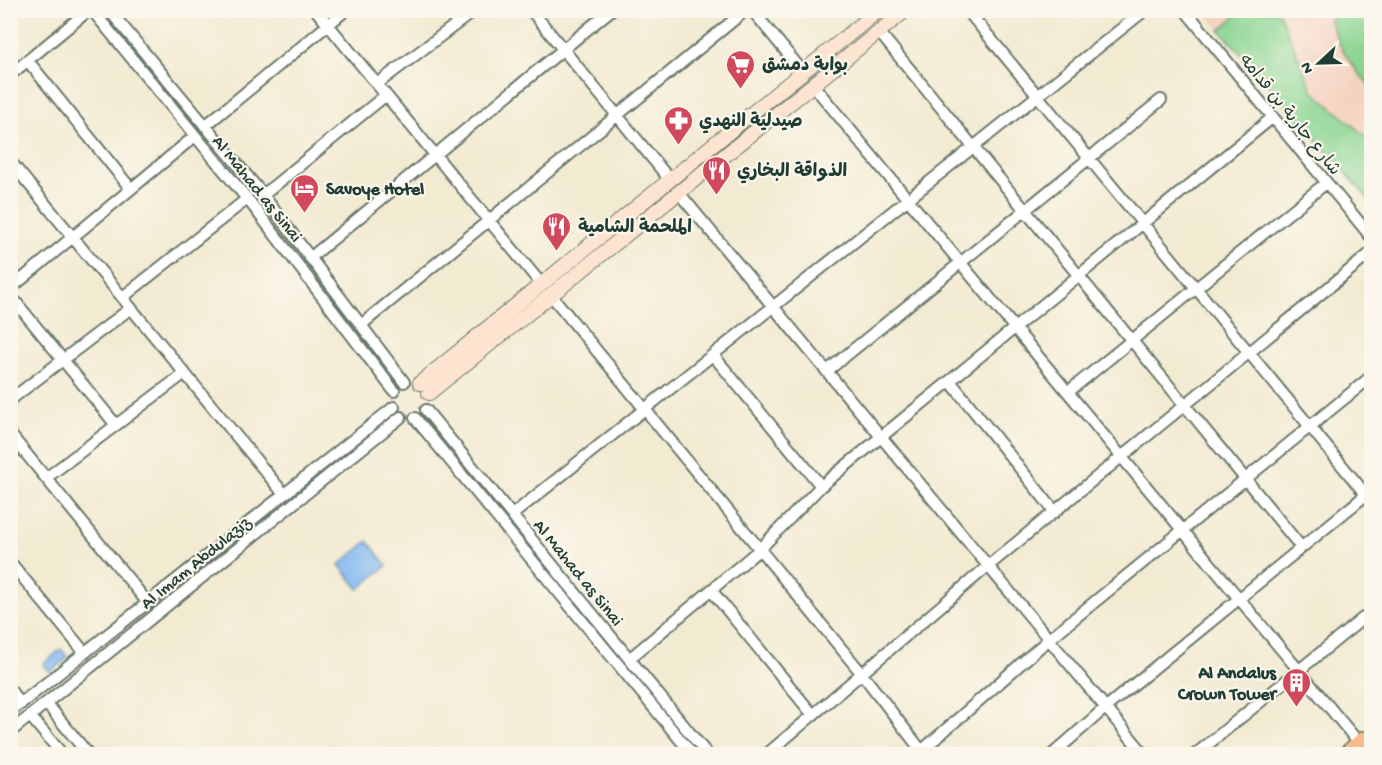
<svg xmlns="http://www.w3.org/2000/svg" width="1382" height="765" font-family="'Gochi Hand','Playpen Sans Arabic',sans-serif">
<rect width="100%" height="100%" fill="#fbf7ec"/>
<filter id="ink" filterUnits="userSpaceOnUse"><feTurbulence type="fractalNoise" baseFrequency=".0167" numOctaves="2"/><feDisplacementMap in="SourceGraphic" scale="12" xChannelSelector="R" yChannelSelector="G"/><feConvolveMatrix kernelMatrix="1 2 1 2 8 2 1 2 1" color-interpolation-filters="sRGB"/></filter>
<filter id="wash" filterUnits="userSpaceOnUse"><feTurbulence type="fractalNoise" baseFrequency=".008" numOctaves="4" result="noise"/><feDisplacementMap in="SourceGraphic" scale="24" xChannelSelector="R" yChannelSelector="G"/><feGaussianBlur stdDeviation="1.35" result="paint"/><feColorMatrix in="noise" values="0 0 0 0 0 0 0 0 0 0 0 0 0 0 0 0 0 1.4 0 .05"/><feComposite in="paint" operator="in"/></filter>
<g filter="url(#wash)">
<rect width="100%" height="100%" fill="#f3ead2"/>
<path fill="#f5d3c1" d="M1203 11H1371V202L1220 30Z"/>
<path fill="#89d491" stroke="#548862" stroke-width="1.5" d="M1241 11H1278L1313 91 1371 141V202L1220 30Z
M1327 11H1371V87C1349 65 1335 41 1327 11Z"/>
<path fill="#83b7f1" stroke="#517a92" stroke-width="1.5" d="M368 541 387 566 359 589 339 565Z
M61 649 68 658 50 672 43 664Z"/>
</g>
<g filter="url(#ink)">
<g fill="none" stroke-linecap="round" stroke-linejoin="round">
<defs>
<path id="street" d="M92 10 253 206 394 391
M109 10 263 195 404 382
M316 10 542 285
M531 10 670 180
M752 10 803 72
M967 10 1372 502
M1185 10 1372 238
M879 32 1301 547
M28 61 131 189
M10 75 89 10
M377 84 475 10
M813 85 1359 743
M205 126 346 10
M10 161 284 494
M679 193 1144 754
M263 195 386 95
M310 258 611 10
M10 289 195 136
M10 295 116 425
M551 295 863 675 924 754
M123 297 247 199
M361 325 746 10
M713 355 821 486
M827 371 1161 100
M950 381 1055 512
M1068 392 1326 183
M10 400 131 308
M426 410 707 754
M415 418 692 754
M10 434 148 603
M46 478 185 373
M512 515 1145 10
M10 562 85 653
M711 590 813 715
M629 659 760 549 821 486 1273 117
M10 690 21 704
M46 703 88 754
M10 712 394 407
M30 716 62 754
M10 732 401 417
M767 754 988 566 1372 252
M918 754 1049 639 1372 376
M1053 754 1105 708 1372 490
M1196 754 1372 611"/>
<path id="secondary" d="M420 383 879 10
M429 393 906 10"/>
<path id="primary" d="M1346 754 1364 739"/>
<path id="highway" d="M1358 754 1372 741"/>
</defs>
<use href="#street" stroke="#697a6b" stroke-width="14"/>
<use href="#secondary" stroke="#697a6b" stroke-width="16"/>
<use href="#primary" stroke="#697a6b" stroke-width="18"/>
<use href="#highway" stroke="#697a6b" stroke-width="21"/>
<use href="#street" stroke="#fff" stroke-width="10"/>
<use href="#secondary" stroke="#fde4d1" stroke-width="14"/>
<use href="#primary" stroke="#fabb8c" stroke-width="15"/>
<use href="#highway" stroke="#fabb8c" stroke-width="18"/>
</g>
</g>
<defs>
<symbol id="supermarket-pin" viewBox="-11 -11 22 30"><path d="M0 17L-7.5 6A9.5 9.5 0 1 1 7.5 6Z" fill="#d1495b" stroke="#fbf7ec"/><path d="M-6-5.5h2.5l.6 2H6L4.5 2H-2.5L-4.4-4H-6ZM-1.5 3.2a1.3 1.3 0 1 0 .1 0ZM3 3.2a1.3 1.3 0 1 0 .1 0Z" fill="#fff"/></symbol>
<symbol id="pharmacy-pin" viewBox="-11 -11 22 30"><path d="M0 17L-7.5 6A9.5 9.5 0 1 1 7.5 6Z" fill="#d1495b" stroke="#fbf7ec"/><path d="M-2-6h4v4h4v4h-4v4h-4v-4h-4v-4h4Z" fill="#fff"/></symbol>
<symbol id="restaurant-pin" viewBox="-11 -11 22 30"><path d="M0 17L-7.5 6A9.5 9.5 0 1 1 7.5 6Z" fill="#d1495b" stroke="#fbf7ec"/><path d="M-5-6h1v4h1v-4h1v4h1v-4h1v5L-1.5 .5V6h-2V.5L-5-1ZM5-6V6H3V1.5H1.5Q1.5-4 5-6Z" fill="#fff"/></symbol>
<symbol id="hotel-pin" viewBox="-11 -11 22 30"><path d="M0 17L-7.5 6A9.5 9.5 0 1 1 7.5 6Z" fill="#d1495b" stroke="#fbf7ec"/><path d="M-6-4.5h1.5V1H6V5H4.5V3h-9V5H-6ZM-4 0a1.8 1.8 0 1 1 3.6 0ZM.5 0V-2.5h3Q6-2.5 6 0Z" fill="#fff"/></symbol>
<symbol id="building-pin" viewBox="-11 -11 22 30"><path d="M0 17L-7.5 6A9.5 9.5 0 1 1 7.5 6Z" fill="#d1495b" stroke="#fbf7ec"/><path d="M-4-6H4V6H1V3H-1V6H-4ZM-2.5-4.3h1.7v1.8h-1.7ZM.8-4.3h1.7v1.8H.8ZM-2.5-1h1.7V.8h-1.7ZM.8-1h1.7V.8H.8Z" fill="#fff"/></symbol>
</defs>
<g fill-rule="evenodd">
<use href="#supermarket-pin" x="724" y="48" width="33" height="45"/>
<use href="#pharmacy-pin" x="662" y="104" width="33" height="45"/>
<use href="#restaurant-pin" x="700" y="154" width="33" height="45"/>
<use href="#hotel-pin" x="288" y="172" width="33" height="45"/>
<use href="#restaurant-pin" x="540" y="210" width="33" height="45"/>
<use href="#building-pin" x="1280" y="666" width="33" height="45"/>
</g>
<g text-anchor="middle" stroke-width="4.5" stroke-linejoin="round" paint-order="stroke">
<g font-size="18" font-weight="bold" fill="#1f3d34" stroke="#fbf7ec" text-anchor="start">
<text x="762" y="70">بوابة دمشق</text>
<text x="699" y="126">صيدلية النهدي</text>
<text x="737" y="176">الذواقة البخاري</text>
<text x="326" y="194">Savoye Hotel</text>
<text x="578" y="232">الملحمة الشامية</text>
<text x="1276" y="678" text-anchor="end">Al Andalus<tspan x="1276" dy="21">Crown Tower</tspan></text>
</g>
<g font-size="18" fill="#1f3d34" stroke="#fbf7ec">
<text transform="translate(1291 114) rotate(51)" y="6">شارع جارية بن قدامه</text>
<text transform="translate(258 188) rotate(51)" y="6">Al Mahad as Sinai</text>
<text transform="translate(195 562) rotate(-39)" y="6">Al Imam Abdulaziz</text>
<text transform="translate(579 572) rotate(51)" y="6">Al Mahad as Sinai</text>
</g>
</g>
<rect width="1382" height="765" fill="none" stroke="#fbf7ec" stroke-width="36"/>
<g transform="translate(1319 63) rotate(248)" stroke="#fbf7ec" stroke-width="4.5" paint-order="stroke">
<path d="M0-4.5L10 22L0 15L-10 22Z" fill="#1f3d34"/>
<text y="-9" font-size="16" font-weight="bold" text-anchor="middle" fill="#1f3d34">N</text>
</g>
</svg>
